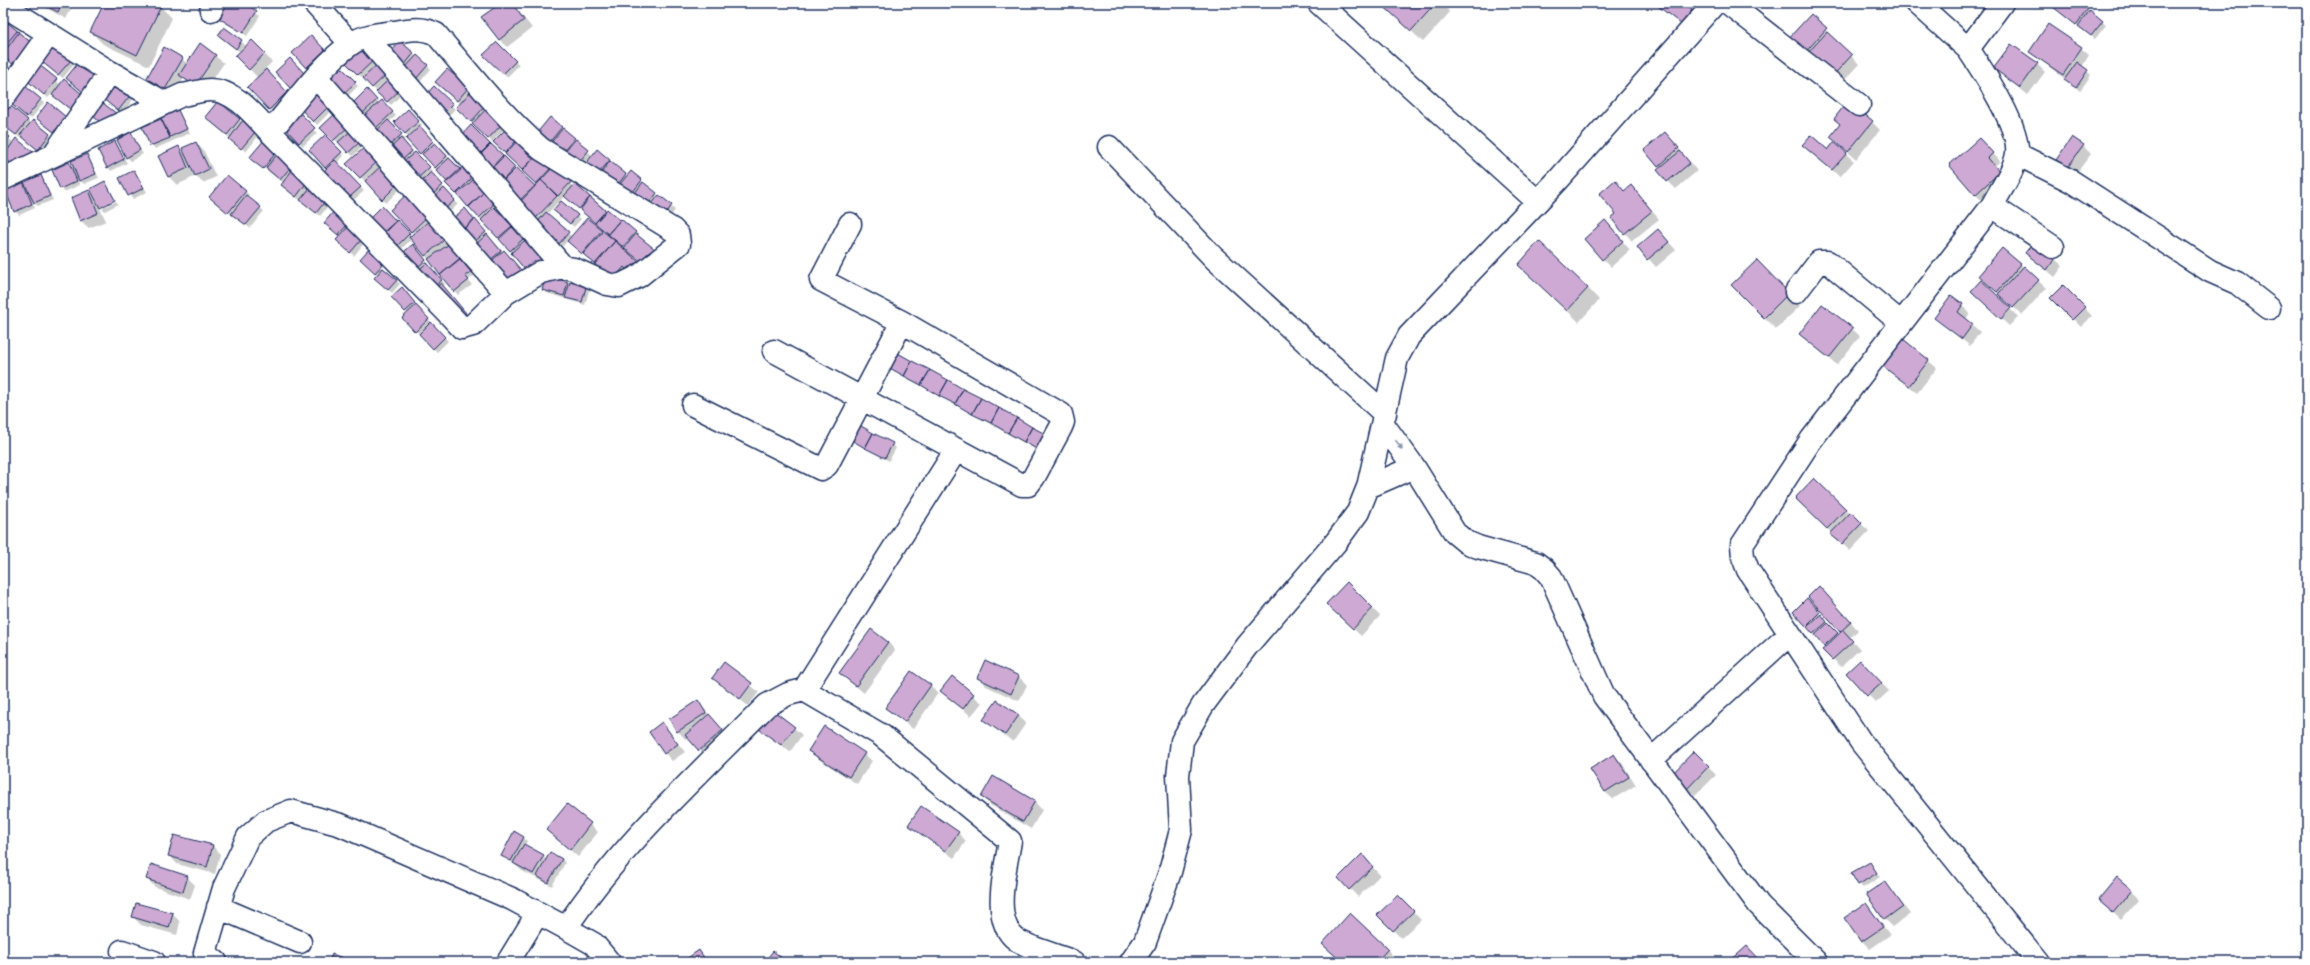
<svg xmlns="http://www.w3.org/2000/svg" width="2310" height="965" font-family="Kalam,sans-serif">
<rect width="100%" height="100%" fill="#fff"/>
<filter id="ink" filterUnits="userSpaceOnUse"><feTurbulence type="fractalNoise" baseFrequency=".025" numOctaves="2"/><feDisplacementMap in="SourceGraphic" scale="8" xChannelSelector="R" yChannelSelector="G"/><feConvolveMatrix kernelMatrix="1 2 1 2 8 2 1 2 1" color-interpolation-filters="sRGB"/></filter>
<g filter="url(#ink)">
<path fill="#0003" fill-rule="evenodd" d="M37 3H74L66 19Z
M105 3H153L160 6 172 18 149 66 103 44 91 32Z
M227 3H242L260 16 247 36 218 17Z
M502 3H512L532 28 507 47 499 39Z
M1381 3H1440L1450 12 1423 42Z
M1656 3H1694L1689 9 1699 19 1689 31Z
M2050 3H2079L2106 25 2095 39Z
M2107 3H2115L2112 7Z
M1811 15 1859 64 1838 87 1795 49Z
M219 35 241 41 245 45 240 52Z
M311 36 327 54 310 71 293 53Z
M252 41 272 62 265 69 290 96 273 113 249 87 258 78 237 56Z
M400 43 431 69 420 82 394 58Z
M497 43 519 65 507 77 485 55Z
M56 45 76 62 63 78 46 65Z
M201 45 224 63 203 93 184 78 171 100 153 90 182 59 188 64Z
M361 46 404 92 391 105 345 61Z
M2081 48 2089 55 2082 67 2091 75 2080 91 2030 51Z
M37 64 61 85 85 98 74 112 52 94 48 98 29 82Z
M2037 64 2045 72 2028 95 1995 68Z
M340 68 358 86 346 98 328 79Z
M116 81 135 97 122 114 106 101Z
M440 86 468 88 506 127 492 142 457 108 461 104Z
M434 87 455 109 445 119Z
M367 91 379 103 382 101 396 116 389 122 405 139 402 141 432 171 431 173 458 204 449 213 354 103Z
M315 95 330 112 317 125 301 108Z
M40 100 44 103 31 119 15 107Z
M49 104 66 118 58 135 41 121Z
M408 110 422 125 420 128 475 183 498 207 495 210 545 264 513 253 456 193 396 122Z
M178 111 190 133 155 149 143 128Z
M1847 112 1872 122 1880 130 1856 159 1839 144 1841 125Z
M298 113 317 133 303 146 284 126Z
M337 113 365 144 353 156 322 128Z
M550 118 592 155 579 170 541 137Z
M27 120 31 124 33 122 53 138 42 153 22 135 20 138 3 124Z
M239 120 259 135 246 152 210 121Z
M471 127 535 187 538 185 495 142 508 129 551 171 554 168 574 187 575 185 639 236 627 250 619 246 639 263 617 283 568 240 563 246 541 227 540 221 503 182 505 181 461 137ZM545 182 550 187 549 188 543 183ZM565 196 610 235V236L587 219 572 237 547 214 558 202V213L574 227 581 219 560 201Z
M3 133 14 143 16 140 36 156 7 159 3 155Z
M131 134 143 154 131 161 127 157Z
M325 136 344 156 337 163 364 191 347 206 328 169 310 150Z
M265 140 330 204 320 216 286 189 284 183 254 161Z
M1673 141 1697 171 1676 189 1658 171 1661 169 1658 166Z
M115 142 127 163 111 171 108 167Z
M196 143 204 151 216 177 203 183 196 176 177 185 169 177 160 157 178 148 186 155Z
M1803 145 1846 154 1854 161 1840 177Z
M2083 146 2091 154 2075 175 2065 168Z
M1987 147 2000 161 1995 166 2007 180 1983 202 1975 194Z
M365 148 404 185 386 203 348 164Z
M87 155 99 178 84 184 77 178 80 185 64 192 61 188 69 163 76 170Z
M609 160 627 177 631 172 675 210 671 216 688 230 683 237 590 178Z
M134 171 147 192 133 199 120 178Z
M41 176 53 200 38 206 32 201 35 208 19 215 15 211 23 183 29 189Z
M105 182 115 199 99 206 106 221 89 228 81 221 72 198 89 191 96 199Z
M245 191 249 195 247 197 264 211 250 228 214 201Z
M1625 192 1638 195 1659 219 1632 241 1625 233 1617 214Z
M408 194 474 276 468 280 472 285 458 295 412 239 398 252 384 239 382 208 411 236 414 234 391 210Z
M116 201 118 204 105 211 102 208Z
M3 209 6 217 3 218Z
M335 212 364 243 354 256 338 240 341 237 325 223Z
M468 213 523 274 510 286 453 220Z
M1613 230 1630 250 1611 267 1603 259Z
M1658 230 1676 250 1656 267 1638 247Z
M2035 242 2063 266 2055 277 2027 253Z
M417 249 445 284 443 286 469 317 460 324 416 276Z
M368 252 400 284 392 293 379 281 378 275 361 259Z
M2020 264 2046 288 2022 315 1988 284Z
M1769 273 1800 306 1776 329 1764 317Z
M1531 276 1588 288 1599 300 1579 322Z
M568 283 586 287 589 291 585 305 547 293 543 290Z
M2064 286 2092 316 2081 327 2052 298Z
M402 289 448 341 437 352 416 331 408 314 392 297Z
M1952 297 1970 313 1966 319 1980 332 1970 346 1936 318Z
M1980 298 2010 309 2018 317 2009 326Z
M1852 329 1860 336 1837 365 1800 334Z
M1903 340 1937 368 1917 393 1883 365Z
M897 353 1046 455 893 370 889 367Z
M849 438 892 444 896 448 889 461Z
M1814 480 1869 531 1850 551 1796 498Z
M1347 584 1380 616 1361 636 1327 604Z
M1827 595 1858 630 1850 638 1860 649 1841 667 1824 650 1827 647 1794 612 1807 600 1839 636 1842 633 1809 597Z
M888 642 895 650 864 693 840 673Z
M1860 661 1889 691 1876 703 1847 673Z
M985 662 1019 677 1027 685 1019 701 986 686 978 678Z
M724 663 759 692 748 706 714 678Z
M952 678 982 703 971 716 942 691Z
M930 685 938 693 913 729 886 708Z
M698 702 730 738 708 758 688 737 685 739 678 731Z
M1018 715 1026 723 1013 742 984 719Z
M662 724 685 752 672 761 665 753Z
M758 727 794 728 802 735 790 752Z
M809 751 864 754 872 761 857 784 817 758Z
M1694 753 1716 775 1695 796 1673 774Z
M1614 755 1622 763 1636 785 1613 799 1605 792Z
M993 777 1035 802 1042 810 1031 829 990 805 982 797Z
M567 805 598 832 578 857 547 830Z
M909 825 958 833 966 841 954 858Z
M524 838 527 841 525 845 547 860 562 859 565 863 552 886 522 871 503 855Z
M213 846 220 854 215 874 177 864 170 856Z
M1362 856 1380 875 1358 897 1339 878Z
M1870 863 1880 877 1863 888 1859 884Z
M187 877 195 885 190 899 155 887 147 879Z
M2117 878 2139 899 2121 920 2107 907Z
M1885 882 1910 914 1893 927 1885 919Z
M1398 896 1421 920 1401 938 1378 915Z
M1866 904 1890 935 1870 949 1862 941Z
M173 914 180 922 177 935 141 925 133 917Z
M1387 949 1398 962H1342Z"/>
<path fill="#cda9d3" stroke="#1b2f5e" d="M40 3H62L58 12Z
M104 3H155L161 6 137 55 90 32Z
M226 3H244L257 11 243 33 217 17Z
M501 3H512L524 20 499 40 481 17Z
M1380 3H1436L1411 31Z
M1654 3H1684L1692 10 1681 24Z
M2048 3H2080L2088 9 2076 25Z
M2090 10 2103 21 2091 36 2078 26Z
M1811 14 1827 28 1802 56 1786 41Z
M3 19 19 32 5 51 3 49Z
M2048 24 2082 47 2063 75 2029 52Z
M224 27 242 40 236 49 218 35Z
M17 31 33 44 15 66 3 56V48Z
M1827 32 1852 55 1829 80 1804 57Z
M311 35 325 50 306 68 292 53Z
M252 40 265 53 249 70 235 56Z
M400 41 414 53 403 67 389 55Z
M497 42 516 61 503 74 483 55Z
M200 43 216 55 195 86 179 75Z
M55 44 73 58 58 75 41 61Z
M361 44 375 59 358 75 344 61Z
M2011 44 2038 63 2020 88 1993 68Z
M164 47 183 58 163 93 144 83Z
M417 55 428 65 416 79 404 69Z
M290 58 306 75 291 89 275 72Z
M2077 62 2088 70 2076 88 2064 80Z
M37 63 57 79 44 95 24 78Z
M78 63 96 78 84 93 66 78Z
M379 63 388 73 372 88 363 78Z
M3 64 12 71 3 82Z
M340 66 356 82 342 95 327 79Z
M266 69 287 92 269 110 247 87Z
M447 69 469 87 457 101 435 82Z
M391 77 402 88 387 102 376 92Z
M64 79 82 94 70 109 52 95Z
M116 79 132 93 118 111 101 97Z
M25 86 41 99 27 117 10 103Z
M434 86 453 104 441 116 423 98Z
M367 89 377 100 363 113 353 103Z
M472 90 487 104 471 122 456 108Z
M315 94 328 107 313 122 300 108Z
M99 100 117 114 106 127 89 113Z
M382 100 393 112 376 128 364 116Z
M218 101 240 119 227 135 205 117Z
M6 102 28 120 16 135 3 125V107Z
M48 102 66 117 54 132 36 118Z
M1852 104 1873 121 1848 152 1830 137 1840 124 1834 119 1843 107 1847 110Z
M487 108 503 123 488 139 472 124Z
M408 109 419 121 405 134 394 122Z
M178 110 187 129 170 137 161 118Z
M298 111 315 128 299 143 283 126Z
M337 112 350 125 333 141 320 128Z
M550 117 562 127 548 144 536 134Z
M161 119 170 138 150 146 142 127Z
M33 120 50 134 38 150 20 135Z
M243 120 256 131 241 149 229 139Z
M388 120 402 134 387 148 374 133Z
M471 125 490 144 479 155 460 137Z
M420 126 433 141 420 154 406 139Z
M508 127 519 138 505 153 493 142Z
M563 128 575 138 560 155 549 145Z
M353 129 363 139 348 153 338 142Z
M3 132 10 137 3 145Z
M131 132 140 150 126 158 117 140Z
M1665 132 1679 148 1658 167 1644 150Z
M325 135 342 152 325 168 309 150Z
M1811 135 1828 150 1834 142 1847 153 1832 170 1802 145Z
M2072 137 2084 145 2067 168 2056 160Z
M16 138 33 152 19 170 3 157Z
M401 138 412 151 399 163 387 151Z
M1979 138 1993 153 1988 158 2000 172 1975 195 1949 165Z
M265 139 278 150 263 169 249 158Z
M519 139 536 156 522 170 505 154Z
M576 139 589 150 575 167 561 155Z
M115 141 124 159 107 168 98 150Z
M196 142 209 169 195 176 182 148Z
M435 143 447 156 435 168 422 154Z
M491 144 503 155 491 168 479 156Z
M179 146 188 168 168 177 158 156Z
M365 147 378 161 360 178 346 164Z
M597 149 610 160 593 180 581 170Z
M1680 151 1690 163 1667 182 1657 170Z
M279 152 293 164 280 180 266 168Z
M415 152 430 167 417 179 402 163Z
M87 154 96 174 79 181 71 161Z
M504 156 515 167 503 180 491 169Z
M536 156 550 169 536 184 522 171Z
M449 158 461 170 447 182 436 170Z
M335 160 361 187 343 203 318 177Z
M610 161 626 174 612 192 596 180Z
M69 162 77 181 60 189 52 170Z
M384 163 401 181 382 200 365 181Z
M554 166 571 182 558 196 541 180Z
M462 167 472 178 456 194 445 183Z
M516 168 535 186 520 200 502 182Z
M293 169 308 181 296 197 281 185Z
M134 170 144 188 128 196 119 178Z
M631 171 642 180 626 201 614 191Z
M431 172 443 185 431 196 419 184Z
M41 175 50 196 34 203 24 182Z
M227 175 246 191 228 213 209 197Z
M473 180 484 192 468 207 457 194Z
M541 180 557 196 536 218 520 202Z
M1615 180 1624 191 1631 185 1652 211 1624 234 1611 218 1616 214 1599 194Z
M105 181 115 200 100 208 90 189Z
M23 182 32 204 14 212 5 190Z
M643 182 657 193 643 211 629 201Z
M575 184 590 197 579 209 564 196Z
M311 187 327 199 316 213 300 200Z
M444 188 455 200 444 210 433 198Z
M89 190 98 213 80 221 71 198Z
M484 192 495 203 479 218 469 207Z
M408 193 429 215 411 232 390 210Z
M246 195 261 207 246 225 231 214Z
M659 195 672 205 660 222 646 211Z
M590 197 606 211 595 223 580 210Z
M561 201 578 215 570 224 553 210Z
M382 206 396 221 379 236 366 222Z
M494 207 512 226 498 238 481 220Z
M465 208 474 219 461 231 451 220Z
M607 209 620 220 608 234 595 223Z
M335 210 349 223 338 235 324 223Z
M546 212 569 232 559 244 536 224Z
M587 218 602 230 582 254 567 241Z
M475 219 486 232 472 244 461 231Z
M621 219 636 232 623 247 608 234Z
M397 220 410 233 394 249 382 235Z
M1605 220 1623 241 1602 260 1584 239Z
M429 221 444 240 425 256 409 237Z
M348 227 362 239 350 253 336 240Z
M512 227 523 239 510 251 499 239Z
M1658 229 1669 242 1647 260 1637 247Z
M603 231 615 241 595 264 583 254Z
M487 234 501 251 488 262 474 246Z
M636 234 656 250 644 264 624 248Z
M525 240 542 259 528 273 511 253Z
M615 241 640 263 631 274 624 267 613 280 595 265Z
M1539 241 1588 288 1567 311 1518 265Z
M2034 241 2056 257 2047 270 2025 253Z
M413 244 426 260 411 273 398 257Z
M449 244 460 258 440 275 428 259Z
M2002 248 2021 264 1997 292 1978 276Z
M368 250 383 264 375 273 360 259Z
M504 250 521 270 506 283 489 263Z
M460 259 471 272 465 276 469 280 454 292 440 275Z
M1757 260 1789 293 1764 318 1731 285Z
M427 263 442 280 428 292 413 274Z
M2024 266 2039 280 2013 308 1998 294Z
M383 268 397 280 388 290 374 278Z
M546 276 568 282 564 296 542 290Z
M1981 280 2011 308 2001 319 1971 291Z
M570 282 586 287 582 302 565 298Z
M441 283 466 313 456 321 431 292Z
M2063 285 2085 307 2072 320 2050 298Z
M402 287 415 303 405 312 391 297Z
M1951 295 1963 304 1958 312 1973 324 1962 339 1934 318Z
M1822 304 1853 328 1829 358 1799 334Z
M416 305 429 319 415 332 402 318Z
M431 322 445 337 433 349 419 334Z
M1902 338 1929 360 1909 386 1881 365Z
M896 352 912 361 904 376 888 367Z
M912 361 930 370 921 385 904 376Z
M930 370 948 380 939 396 921 385Z
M948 380 963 389 955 404 939 396Z
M963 389 981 398 972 414 955 404Z
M981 398 999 408 991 423 972 414Z
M999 408 1017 418 1008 433 991 423Z
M1017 418 1032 427 1024 442 1008 433Z
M856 423 873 433 865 448 848 438Z
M1032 427 1051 437 1042 452 1024 442Z
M873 433 893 443 885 458 865 448Z
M1814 478 1846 509 1827 529 1795 498Z
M1851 512 1862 523 1842 544 1830 534Z
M1347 582 1373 608 1353 629 1326 604Z
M1819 586 1851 622 1840 632 1808 597Z
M1807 598 1820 612 1806 626 1793 612Z
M1821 614 1827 622 1813 634 1807 627Z
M1828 623 1838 633 1824 646 1815 635Z
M871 629 888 642 856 686 839 673Z
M1843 630 1853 641 1832 660 1822 650Z
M985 660 1019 676 1011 694 977 678Z
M1860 660 1882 683 1867 696 1846 673Z
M724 662 752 683 740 699 712 678Z
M911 671 931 685 905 722 885 708Z
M952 676 974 694 963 709 940 691Z
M698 700 706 713 677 732 669 719Z
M997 700 1019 715 1005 735 983 720Z
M770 708 795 727 781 745 756 727Z
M709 714 723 730 699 751 685 735Z
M662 722 678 744 664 754 649 732Z
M824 726 865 753 849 777 808 751Z
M1694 751 1709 766 1687 789 1672 774Z
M1614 754 1629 777 1605 792 1590 769Z
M993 776 1035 801 1023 822 981 797Z
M567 804 591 823 570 850 546 830Z
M921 806 959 832 945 851 908 825Z
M514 831 524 837 511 861 501 856Z
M174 835 213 845 207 867 168 856Z
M524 844 544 855 533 874 513 863Z
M550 852 562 859 548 883 537 876Z
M1362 854 1373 867 1349 890 1338 878Z
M1870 862 1877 873 1858 885 1851 873Z
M151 864 188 876 183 892 146 879Z
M2117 877 2132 890 2113 913 2098 900Z
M1885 881 1903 906 1884 920 1866 894Z
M1398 895 1414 911 1393 931 1377 915Z
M136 903 173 913 169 928 132 917Z
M1866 903 1883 927 1861 942 1844 918Z
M1350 913 1388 949 1376 962H1342L1322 944Z
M1747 946 1760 960 1758 962H1729Z
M699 950 707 962H682Z
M773 951 787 962H764Z
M332 954 354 962H329Z"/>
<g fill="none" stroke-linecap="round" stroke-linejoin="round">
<defs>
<path id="street" d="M314 3 351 44
M1319 3 1537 201
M1728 3 1859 105
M1917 3 1968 49 2002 3
M3 5 110 72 165 103
M211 10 214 3
M366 37 563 267
M1968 49C1983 71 2020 127 2017 153 2016 168 1999 192 1992 206L2053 247
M316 77 506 293
M3 98 49 34
M1109 147 1214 258 1385 414
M54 154 110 72
M2017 154 2071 181 2210 271 2237 283 2269 308
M3 179 182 95C191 94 201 90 210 90 235 90 254 115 270 132L445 310 462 328 473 325 506 293 541 272 563 267 574 269 607 284 619 286 639 276 679 244 678 235 673 230 541 149C502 115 470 74 436 34 422 27 410 29 395 32 380 34 363 35 351 44 322 64 293 105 270 132
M1992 206 1811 440 1742 545 1743 557 1748 570 1861 742 2038 962
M1796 292 1819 262H1828L1900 322
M774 351 1022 485H1028L1034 477 1061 427 1063 422 1061 414 902 322 821 280 850 224
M693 405 821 469 827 465 902 322
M1383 424 1414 467 1455 533 1466 542 1478 547 1536 563 1544 569 1551 577 1604 696 1759 905 1816 962
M1368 487 1414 467
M804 690 956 450
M1651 760 1790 634
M218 907 300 942
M122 951 154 962
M216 962 205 953 224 888 248 837 266 821 291 811 341 825 512 899 566 928
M508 962 533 921 532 910
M609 962 594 944 566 928C621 844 697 776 767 705L788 694 804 690 881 735 1010 841C1006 868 990 921 1017 940 1029 948 1059 956 1074 962
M1131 962 1145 942 1170 872 1181 830 1178 776 1182 741 1203 705 1247 646 1336 542 1358 512 1368 487 1397 358 1409 336 1559 179 1715 3"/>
</defs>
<use href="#street" stroke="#1b2f5e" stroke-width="25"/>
<use href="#street" stroke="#fff" stroke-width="22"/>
</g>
<defs><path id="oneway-solid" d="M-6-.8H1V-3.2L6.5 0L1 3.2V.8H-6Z"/></defs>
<use fill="#8d97ae" href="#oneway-solid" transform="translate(1399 445) rotate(54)"/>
</g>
<rect width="2310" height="965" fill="none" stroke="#fff" stroke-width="16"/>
<rect x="8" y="8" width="2294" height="949" fill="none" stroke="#1b2f5e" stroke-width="1.5" filter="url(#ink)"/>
</svg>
